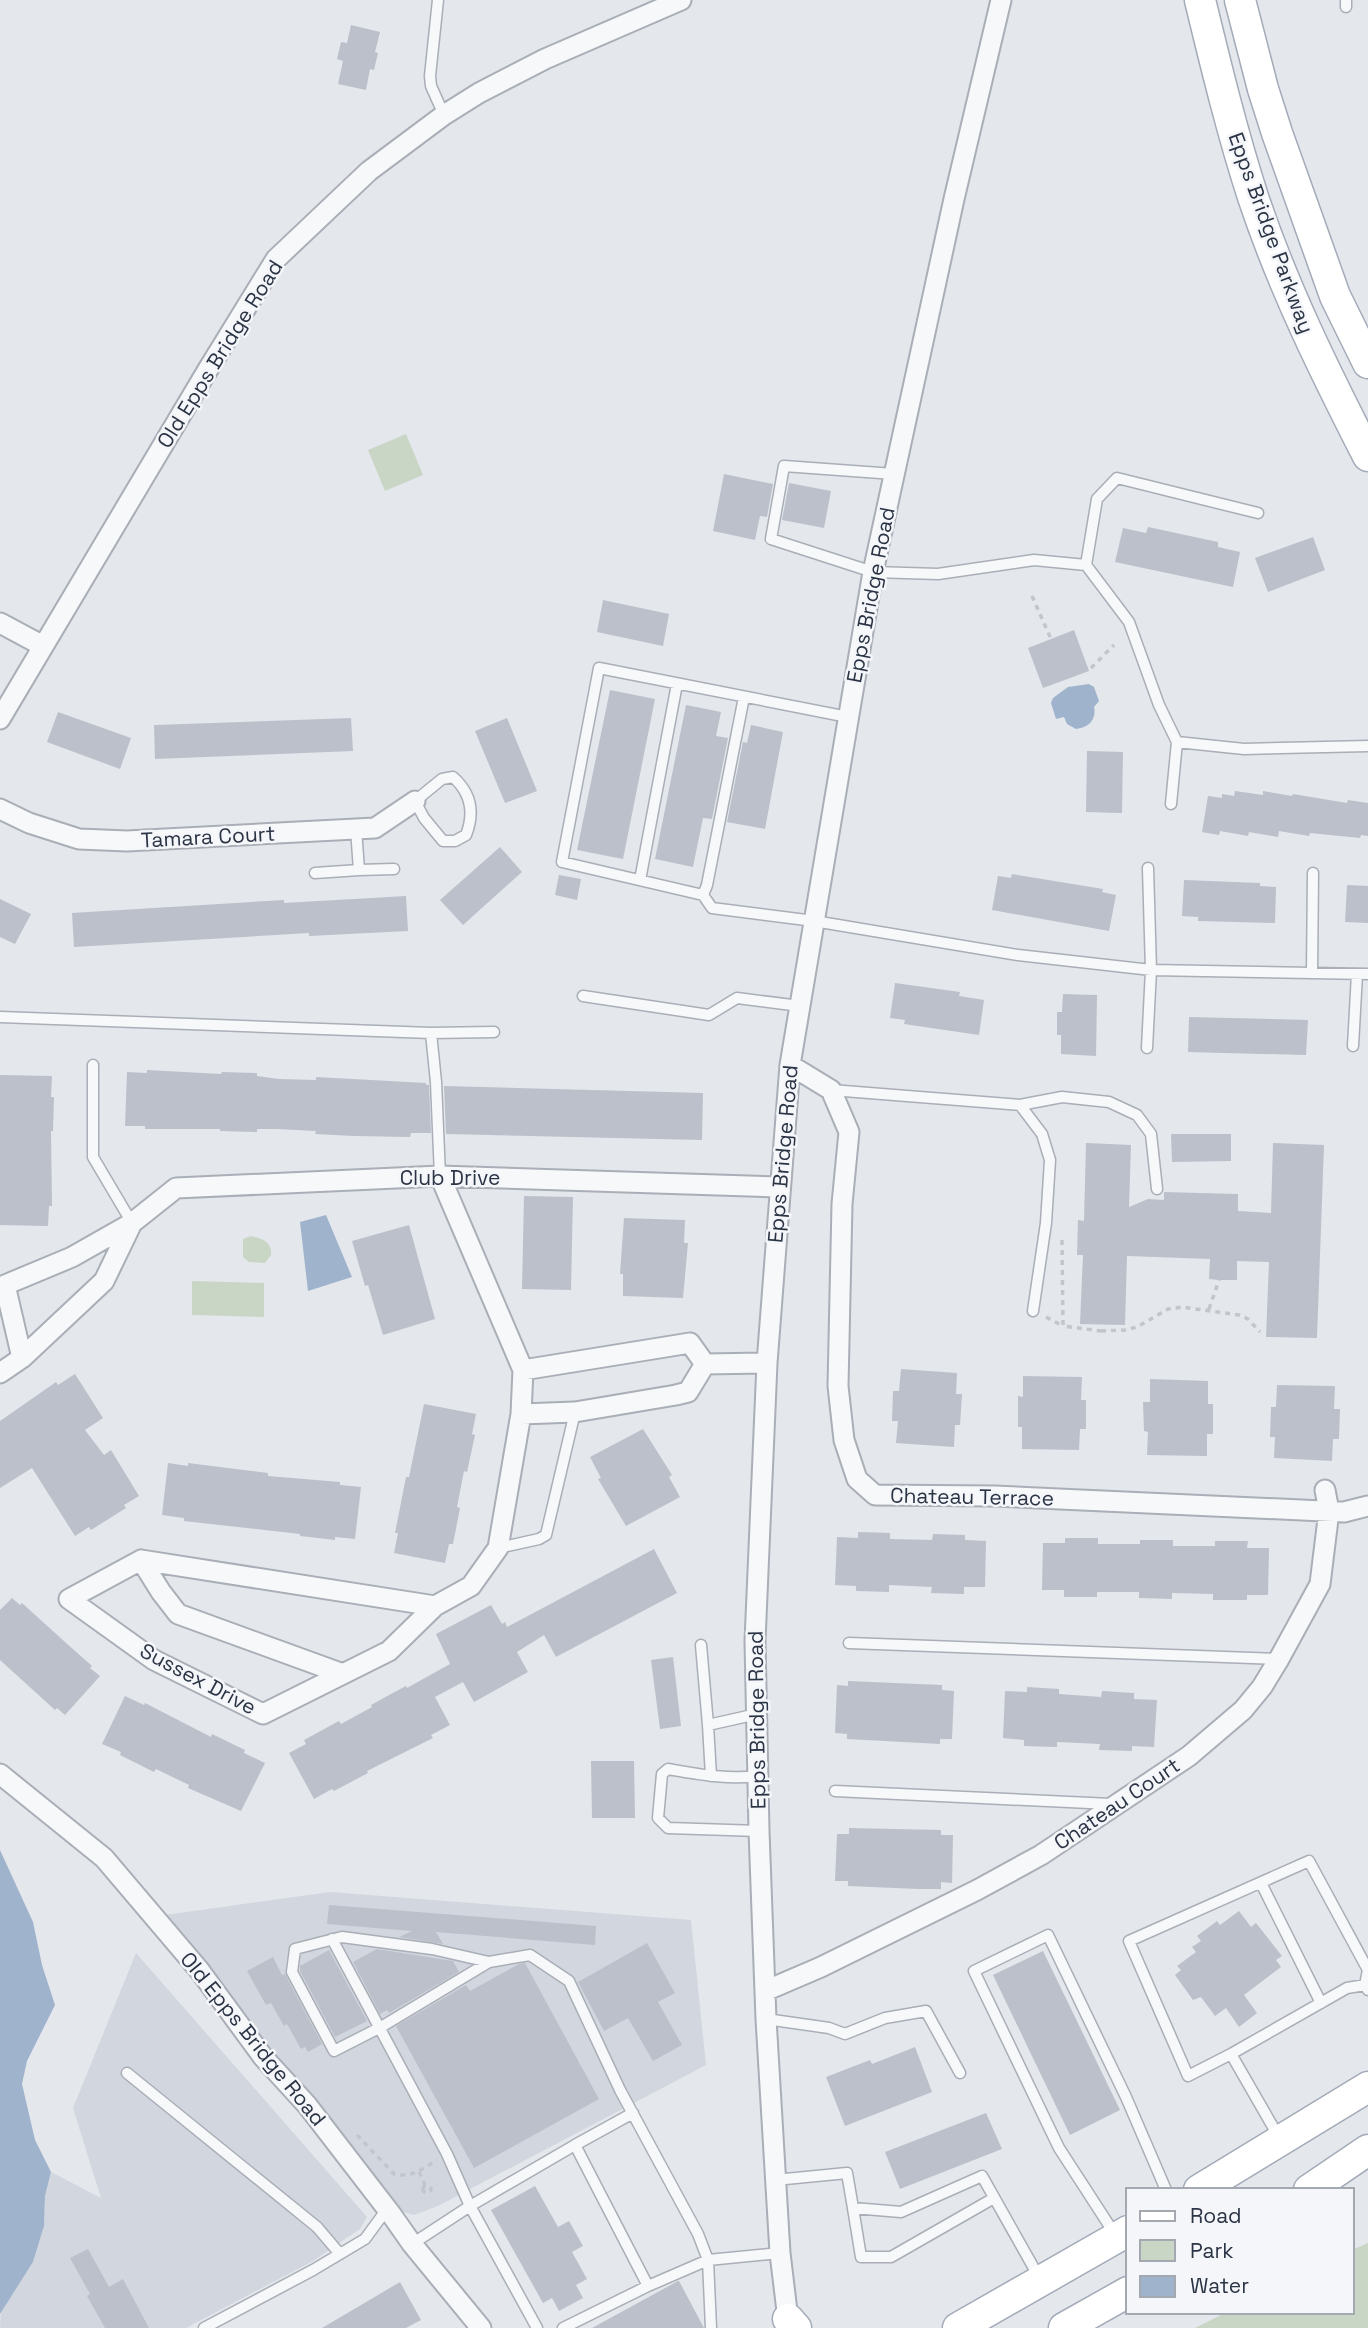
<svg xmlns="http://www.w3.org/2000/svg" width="1368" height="2328" font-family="'Space Grotesk',sans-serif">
<rect width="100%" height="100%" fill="#e4e7ec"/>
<path fill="#d2d6de" d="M330 1892 691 1920 706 2065 438 2206 414 2215 396 2210 165 1915Z
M136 1953 367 2217 360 2229 313 2261 186 2328H0L1 2311 33 2262 44 2226 45 2196 51 2172 101 2198 73 2108Z"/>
<path fill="#c9d6c5" d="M406 434 423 475 385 491 368 450Z
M251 1236C262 1239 272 1241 271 1255L265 1263 249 1262 243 1257V1239Z
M192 1281 264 1283V1317L192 1315Z
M1368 2243V2328H1195L1227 2312H1352V2250Z"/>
<path fill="#9fb4cc" d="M1089 684 1094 687 1099 701 1094 707C1097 720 1088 728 1076 729L1067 724 1064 717 1056 719 1051 703 1053 698 1068 687Z
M326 1215 352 1277 308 1291 300 1222Z
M0 1850 33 1922 42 1965 55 2005 27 2061 22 2084 35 2140 51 2172 45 2196 44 2226 33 2262 0 2314Z"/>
<path fill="#bbc0ca" d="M351 25 380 32 375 52 378 53 374 70 370 69 366 90 338 84 343 61 337 59 341 42 347 43Z
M724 474 773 484 767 517 760 516 755 540 713 531Z
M789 483 831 491 824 528 782 520Z
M1148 527 1218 542V547L1240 552 1233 587 1115 562 1123 528 1146 533Z
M1313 537 1325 570 1268 592 1255 558Z
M603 600 669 614 663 646 597 632Z
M1074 630 1089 671 1043 688 1028 648Z
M610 690 655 699 623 859 577 850Z
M686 705 721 712 716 736 728 738 712 819 703 818 693 867 655 859Z
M58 712 131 738 120 769 47 742Z
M351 718 353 751 155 759 154 725Z
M507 718 537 791 505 803 475 731Z
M751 725 783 732 765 829 727 822 743 742 747 743Z
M1087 751 1123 752 1122 813 1086 812Z
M1235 791 1263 795V791L1292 796 1293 794 1347 803 1348 800 1368 803V836L1361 835 1360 838 1310 833 1309 836 1279 831 1278 837 1249 832 1248 836 1220 831 1219 835 1202 832 1208 796 1222 798V794L1234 796Z
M500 847 522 872 463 925 440 900Z
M1012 874 1103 889 1102 892 1116 895 1109 931 992 910 998 876 1011 878Z
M559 875 581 879 577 900 555 895Z
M1184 880 1260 883V886L1276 887 1275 923 1198 921V917L1182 916Z
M1347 885 1368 886V923L1345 922Z
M406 896 408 931 309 936V933L74 947 72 913 284 900V903Z
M0 899 31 914 15 944 0 937Z
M895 983 960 992 959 996 984 1000 979 1035 904 1024 905 1020 890 1018Z
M1063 994 1097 995 1096 1056 1061 1054V1035H1057V1012H1062Z
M1189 1017 1308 1020 1306 1055 1188 1052Z
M147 1070 221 1074 222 1072 257 1073V1076L279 1079 316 1080V1077L426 1083V1085H429L431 1133H411L410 1137 354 1136 315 1134 316 1131 277 1129H257V1132L220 1131V1129H145V1126H125L127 1072 147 1073Z
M0 1075 52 1076 51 1097H54L53 1131H51L52 1206H49L48 1226 0 1225Z
M444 1086 703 1093 702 1140 446 1134Z
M1171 1134H1231V1161L1172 1162Z
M1086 1143 1131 1145 1129 1207 1148 1199 1164 1200V1192L1238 1194V1211L1271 1213 1273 1143 1324 1145 1317 1338 1266 1337 1269 1262 1237 1261V1280H1219L1209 1279 1210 1259 1127 1256 1125 1325 1080 1324 1083 1255H1077L1078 1220 1084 1221Z
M524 1196 573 1197 571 1290 522 1289Z
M624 1218 685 1220 684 1243H688L683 1298 623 1296V1274H620Z
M409 1225 435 1319 383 1335 368 1285 365 1286 352 1241Z
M901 1369 957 1373 956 1394H962L960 1425H955L954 1447 896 1443 898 1421H892L893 1391H899Z
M75 1374 103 1418 85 1430 104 1455 111 1450 139 1496 124 1505 126 1508 91 1530 89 1527 75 1536 32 1468 0 1488V1421L56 1382 58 1385Z
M1023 1376 1082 1377 1081 1400H1086V1429H1080L1079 1450 1022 1449V1427H1018V1396L1023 1397Z
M1150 1379 1208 1381V1404H1213V1434H1207V1456L1147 1455 1148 1432 1144 1431 1143 1402H1150Z
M1277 1385 1335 1386 1334 1409H1340L1339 1439H1333L1332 1461 1274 1458 1275 1437H1270L1271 1407H1276Z
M424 1404 476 1414 472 1434 475 1435 467 1472 464 1471 457 1507 460 1508 453 1544H449L445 1563 394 1553 398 1533H395L406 1477H409Z
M643 1429 672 1475 669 1477 680 1497 626 1526 598 1479 601 1478 590 1457Z
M168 1463 188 1466V1463L268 1473V1476L340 1482V1485L361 1487 355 1539 335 1537V1540L300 1536V1534L184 1521V1518L162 1515Z
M858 1532 890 1533V1539L932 1540 933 1534 965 1535V1540L986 1541 985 1587H964V1594L931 1593 932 1587 889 1585V1592L856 1591V1586L835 1585 837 1537 858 1538Z
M1065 1538H1098V1544H1140V1540H1173V1546H1215V1541H1248L1247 1548H1269L1268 1595H1247V1600H1213V1594L1172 1593V1599L1139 1598V1592H1097V1597H1064V1590H1042L1043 1543H1065Z
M654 1549 677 1593 556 1657 544 1635 517 1652 528 1672 474 1702 463 1682 435 1697 450 1725 431 1735 433 1738 367 1771 368 1773 334 1791 332 1789 314 1799 289 1753 306 1744 304 1740 339 1721 341 1724 372 1707 371 1705 391 1694 406 1686 407 1688 450 1664 436 1634 491 1605 502 1624 505 1622 507 1627Z
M12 1598 20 1605 22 1603 65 1642 92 1666 90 1668 100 1676 65 1715 57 1708 55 1710 0 1660V1610Z
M673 1657 681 1726 660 1729 651 1660Z
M848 1681 942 1685V1690L954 1691 952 1739H940V1744L847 1739V1734L835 1733 837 1685 848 1686Z
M1027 1687 1059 1689V1694L1101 1697 1102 1691 1134 1693V1699L1157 1700 1154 1747 1132 1746V1751L1099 1750 1100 1744 1057 1742V1747L1024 1746V1740L1003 1738 1005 1691 1027 1692Z
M125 1696 144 1705 145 1703 211 1737 212 1734 245 1750 244 1753 265 1763 241 1811 188 1788 189 1785 156 1769 154 1772 120 1755 121 1752 102 1744Z
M591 1761H634L635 1818H592Z
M849 1828 941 1830V1835H953L952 1883 941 1882V1889H919L848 1886V1881H835L837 1834H849Z
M329 1905 596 1926 595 1945 436 1932 443 1944 399 1937 412 1931 327 1924Z
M1239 1911 1251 1927 1256 1923 1282 1956 1276 1960 1281 1967 1244 1995 1257 2013 1239 2027 1226 2008 1215 2016 1201 1997 1193 2000 1175 1975 1181 1970 1177 1966 1196 1952 1192 1947 1201 1941 1197 1936 1217 1921 1220 1925Z
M647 1943 675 1993 658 2002 682 2045 653 2061 628 2018 604 2031 578 1982Z
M377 1949 453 1961 459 1972 389 2013 387 2010 380 2014 353 1962Z
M329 1950 367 2021 335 2037 300 1971V1966Z
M1043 1951 1120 2110 1070 2135 993 1975Z
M273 1957 282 1975 285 1974 322 2044 308 2052 305 2047 301 2049 287 2024 284 2026 271 2003 266 2005 247 1971Z
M525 1963 599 2099 474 2168 396 2026 466 1985 470 1991 519 1964Z
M915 2047 932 2092 845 2126 826 2077 870 2060 872 2064Z
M986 2113 1002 2149 900 2189 885 2152Z
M535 2186 558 2227 569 2221 583 2246 572 2252 587 2279 576 2285 583 2298 559 2311 552 2298 543 2303 491 2210Z
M88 2249 109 2287 123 2279 149 2328H105L87 2296 90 2294 70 2258Z
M679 2281 704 2328H592L678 2281Z
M400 2282 421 2320 406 2328H322Z"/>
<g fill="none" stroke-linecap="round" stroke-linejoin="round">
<defs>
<path id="lane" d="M438 0 430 76 431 86 444 115
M1346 7V0
M894 474 784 466 771 539 873 572 938 574 1034 560 1086 565 1129 622 1159 705 1177 742 1244 749 1368 746
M1086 565 1097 499 1117 478 1258 513
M848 717 599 668 562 862 703 895 712 908 814 921 1018 955 1151 970 1368 974
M453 777C471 793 475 812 466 835L455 841H443L424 818 415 801 442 779Z
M1171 804 1177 742
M356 829 359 870 394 869
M315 873 359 870
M640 880 677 684
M703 895 707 885 744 697
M1312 973 1313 873
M583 996 709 1015 737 998 800 1006
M0 1017 431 1033 494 1032
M431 1033 436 1082 440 1176
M1353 1046 1357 974
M1147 1048 1151 970 1148 868
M93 1065V1157L132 1223
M831 1090 1020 1105 1042 1134 1050 1160 1046 1223 1033 1311
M1020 1105 1062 1097 1109 1102 1137 1115 1151 1134 1157 1189
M498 1548 539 1539 546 1535 575 1412
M849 1643 1279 1659
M701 1645 708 1725
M711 1776 708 1725 757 1714
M757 1776C727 1780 698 1774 668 1769L662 1774 658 1818 668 1828 759 1831
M835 1791 1111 1804
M1261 1883 1321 2003
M332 1939 447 2154 470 2206 537 2328
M489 1962 381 2027 334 2051 292 1972 295 1949 342 1937 432 1949 489 1962 530 1955 569 1981 620 2090 698 2234 708 2260 711 2328
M766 2019 829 2028 845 2034 885 2018 926 2011 960 2073
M1231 2054 1188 2076 1129 1941 1309 1861 1368 1970 1365 1985
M127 2073 317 2227 340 2254
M1280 2139 1231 2054 1347 1988 1365 1985 1368 1990
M575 2145 633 2113
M775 2180 847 2173 853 2208 901 2212 982 2176 1040 2279
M853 2208 861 2257H891L994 2198
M1116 2236 1059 2148 974 1971 1048 1935 1126 2097 1166 2190
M412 2244 470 2206 575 2145 648 2286
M204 2328 313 2270 365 2239 387 2209
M563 2328 648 2286 708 2260 780 2253"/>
<path id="street" d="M0 623 43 646
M0 719 207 371 276 259 369 171 444 115 479 93 545 59 681 0
M0 809 29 823 79 839 127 841 375 828 415 801
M790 1065 831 1090 849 1132 842 1204 838 1386 844 1440 857 1479 875 1495 995 1496 1344 1512 1368 1506
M22 1358 5 1285 72 1257 132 1223 176 1188 440 1176 779 1187
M705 1364 767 1363
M0 1373 22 1358 104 1281 132 1223
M521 1414 575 1412 676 1395 688 1392 705 1364 690 1343 523 1370
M141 1560 161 1592 178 1614 343 1674
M435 1606 389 1651 263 1714 154 1660 69 1599 141 1560 435 1606 471 1586 498 1548 521 1414 523 1370 440 1176
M0 1774 104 1858 200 1971 263 2057 307 2105 391 2214 412 2244 481 2328
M765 1991 821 1967 977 1890 1041 1855 1189 1756 1243 1710 1262 1687 1279 1659 1320 1584 1329 1511 1325 1490
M789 2328 780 2253 766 2019 759 1831 755 1641 767 1363 790 1065 873 572 954 199 1001 0"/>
<path id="primary" d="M1200 0C1216 66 1232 132 1253 197 1283 287 1325 372 1368 456
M1240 0 1263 89 1277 133 1335 296 1368 363
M1199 2190 1368 2087
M1309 2190 1368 2150
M788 2319 796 2328
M958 2328 1128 2231
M1064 2328 1128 2292"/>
</defs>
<use href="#lane" stroke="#a9aeb7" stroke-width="13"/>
<use href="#street" stroke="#a9aeb7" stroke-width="23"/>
<use href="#primary" stroke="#a3abb8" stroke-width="33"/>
<path stroke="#c2c5cb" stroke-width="3.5" stroke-dasharray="5 5" stroke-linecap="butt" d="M1032 596 1051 639
M1091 668 1114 645
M1062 1240 1063 1326 1101 1331
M1209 1309 1219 1280
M1046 1317 1063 1326
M1101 1331 1125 1330 1137 1327 1168 1309 1182 1307 1239 1315 1248 1319 1260 1332
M357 2137 358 2136 394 2174C412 2178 422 2169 437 2160
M419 2172 425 2185
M423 2189a4 4 0 1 1 8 0a4 4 0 1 1-8 0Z"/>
<use href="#lane" stroke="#f7f8fa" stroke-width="10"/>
<use href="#street" stroke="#f7f8fa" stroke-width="19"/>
<use href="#primary" stroke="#fff" stroke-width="30"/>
</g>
<g text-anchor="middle" stroke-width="5" stroke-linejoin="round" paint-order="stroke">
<g font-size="21" fill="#2b3445" stroke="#f4f6f9">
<text transform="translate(1271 233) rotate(70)" y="7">Epps Bridge Parkway</text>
<text transform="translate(220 354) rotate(-58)" y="7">Old Epps Bridge Road</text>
<text transform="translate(871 595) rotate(-79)" y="7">Epps Bridge Road</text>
<text transform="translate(208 837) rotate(-3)" y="7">Tamara Court</text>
<text transform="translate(783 1154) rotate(-85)" y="7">Epps Bridge Road</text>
<text x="450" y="1185">Club Drive</text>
<text transform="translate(972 1497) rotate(1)" y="7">Chateau Terrace</text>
<text transform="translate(198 1679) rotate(28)" y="7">Sussex Drive</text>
<text transform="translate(757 1720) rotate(-91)" y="7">Epps Bridge Road</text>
<text transform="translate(1117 1804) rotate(-34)" y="7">Chateau Court</text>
<text transform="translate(253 2039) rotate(51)" y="7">Old Epps Bridge Road</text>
</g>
</g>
<rect x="1126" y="2188" width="228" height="126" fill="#f4f6f9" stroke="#a4a8b1" stroke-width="2"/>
<rect x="1140" y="2211" width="35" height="10" fill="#ffffff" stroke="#a4a8b1" stroke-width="2"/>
<text x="1190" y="2223" font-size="21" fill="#2b3445">Road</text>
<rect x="1140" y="2240" width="35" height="21" fill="#c9d6c5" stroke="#a4a8b1" stroke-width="2"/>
<text x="1190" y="2258" font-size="21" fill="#2b3445">Park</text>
<rect x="1140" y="2276" width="35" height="21" fill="#9fb4cc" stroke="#a4a8b1" stroke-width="2"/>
<text x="1190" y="2293" font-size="21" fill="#2b3445">Water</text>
</svg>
